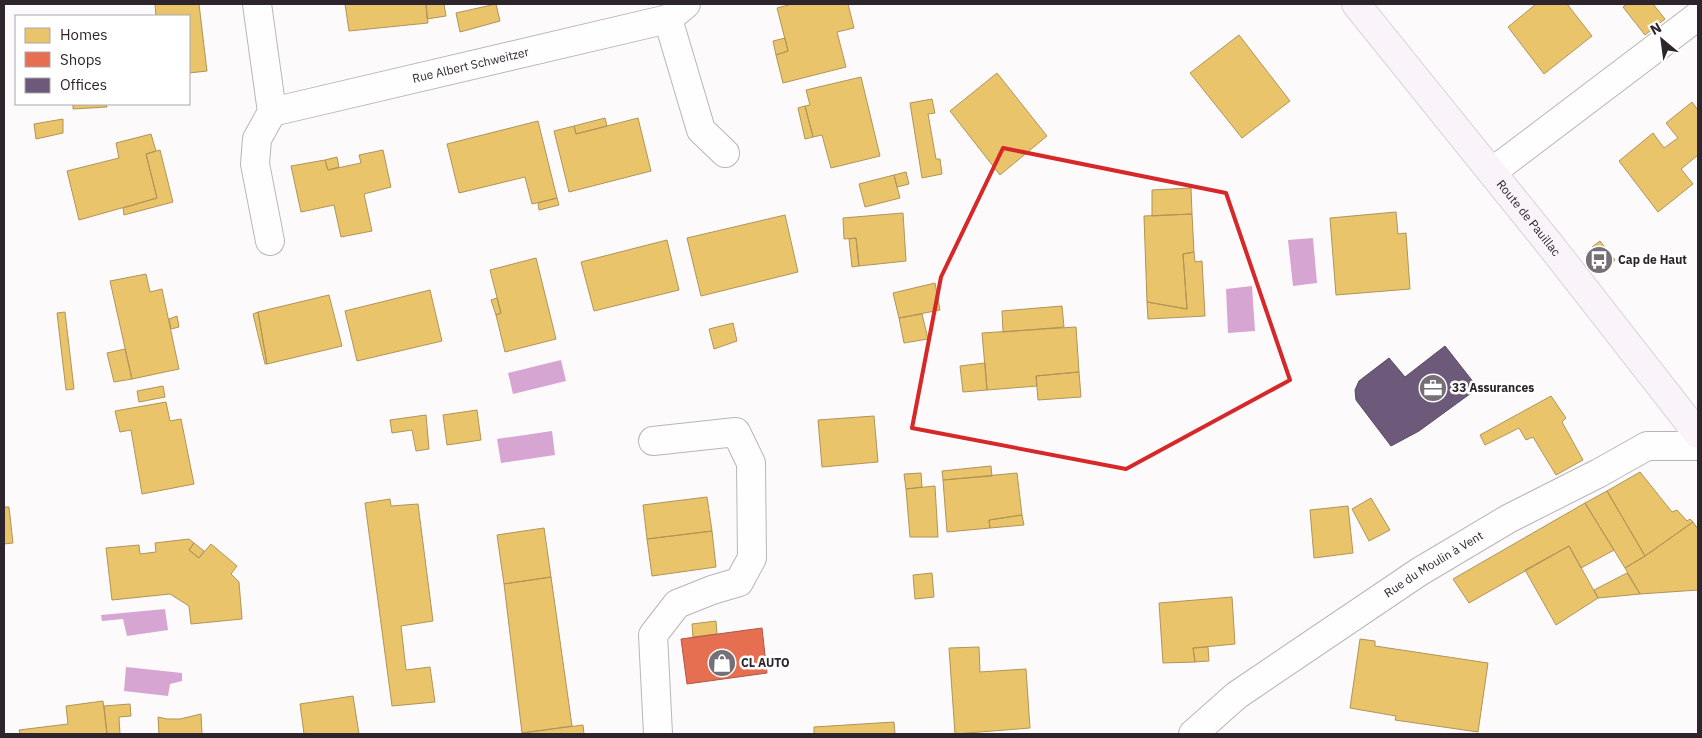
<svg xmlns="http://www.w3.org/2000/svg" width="1702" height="738" font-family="'IBM Plex Sans',sans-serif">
<rect width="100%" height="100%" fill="#fdfafc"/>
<path fill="#d7a5d1" d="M1313 238 1317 283 1293 286 1288 240Z
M1252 286 1255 331 1228 333 1226 289Z
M561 360 566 381 513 394 508 373Z
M552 431 555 455 501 463 497 439Z
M165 609 168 630 127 636 123 619 102 621 101 615Z
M126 667 182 673V681L170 684 168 696 124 691Z"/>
<path fill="#e9c46a" stroke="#b19457" d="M155 4H199L207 71 189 73V16H156Z
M345 4H426L428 23 349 31Z
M426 4H444L446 16 427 19Z
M496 4 500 21 460 32 456 13Z
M792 4H848L854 28 837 32 846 67 783 83 776 55 788 51 777 8Z
M1536 4H1567L1592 36 1544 74 1508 27Z
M1627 4H1653L1665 19 1645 35 1623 7Z
M1239 35 1290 101 1242 138 1190 73Z
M785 38 788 51 776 55 773 41Z
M997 73 1047 136 1000 175 950 111Z
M861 77 880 156 831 168 822 135 813 137 805 106 810 105 806 90Z
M932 99 935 113 928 114 936 159H940L942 174 922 178 910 103Z
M1692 102 1698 110V155L1681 169 1693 184 1658 212 1619 161 1653 133 1664 148 1678 138 1666 123Z
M73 104H106L107 107 73 109Z
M805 106 813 137 805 139 798 108Z
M605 118 607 126 576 134 574 126Z
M638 118 651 171 569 192 554 131 574 126 576 134Z
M63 119V133L36 139 34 124Z
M538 121 557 198 532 204 525 177 459 193 447 144Z
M151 134 156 151 146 154 157 198 79 220 67 171 119 158 116 143Z
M160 150 173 202 124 215 123 208 157 198 146 154Z
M383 150 391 187 364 194 372 231 341 237 334 205 301 212 291 166 325 160 328 170 361 163 359 155Z
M337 157 339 167 328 170 325 160Z
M906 172 909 184 897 187 894 175Z
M894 175 900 198 865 207 859 184Z
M1191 188 1192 214 1152 216V190Z
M557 198 559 205 539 210 538 203Z
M1396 212 1398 234 1406 233 1410 289 1336 295 1330 218Z
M903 213 906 261 859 266 856 238 844 239 843 218Z
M1192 214 1194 252 1183 254 1187 309 1147 302 1144 216Z
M785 215 798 272 701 296 687 238Z
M856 238 859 266 852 267 849 239Z
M667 240 679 290 594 311 581 262Z
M1600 241 1615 260 1607 266 1592 247Z
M1194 252 1195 262 1202 261 1205 316 1148 319 1147 302 1187 309 1183 254Z
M536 258 556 339 505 352 496 315 501 313 490 270Z
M146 274 150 292 162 289 179 369 132 379 110 281Z
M935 283 940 310 899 318 893 293Z
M430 290 442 341 357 361 345 311Z
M329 295 342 346 267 364 258 312Z
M497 298 501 313 496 315 491 300Z
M1062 306 1064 327 1003 332 1002 311Z
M65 312 74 389 66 390 57 313Z
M258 312 267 364H265L253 314Z
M922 314 928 339 904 343 899 318Z
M177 316 179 327 171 329 169 319Z
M733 323 737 341 714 349 709 329Z
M1076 327 1079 372 1036 376 1037 386 987 390 982 333Z
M125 349 132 379 114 382 107 353Z
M985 363 987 390 963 392 960 366Z
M1079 372 1081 397 1038 400 1036 376Z
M163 386 165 397 139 402 137 391Z
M1551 396 1566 418 1562 422 1583 460 1556 475 1533 437 1526 440 1519 428 1485 445 1480 435Z
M166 402 170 421 181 419 194 484 142 494 131 430 120 432 115 411Z
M477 410 481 440 447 445 443 415Z
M426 415 429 449 416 451 412 430 392 433 390 420Z
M874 416 878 462 822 467 818 420Z
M991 466 992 476 943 480 942 471Z
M1640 472 1672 512 1677 510 1687 521 1690 519 1693 522 1645 556 1607 491Z
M921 473 922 487 906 489 904 474Z
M1017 473 1022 515 989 520 990 528 947 532 943 480Z
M935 486 938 537H910L906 489Z
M1607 491 1645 556 1625 568 1585 503Z
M707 497 712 531 647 539 643 505Z
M1371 498 1390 530 1369 541 1352 509Z
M390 499 391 506 418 504 433 621 401 626 406 670 430 667 435 702 392 706 365 503Z
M1585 503 1614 550 1581 568 1569 546 1469 603 1453 579Z
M1348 506 1353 553 1314 558 1310 510Z
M4 507H9L13 543 4 544Z
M1022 515 1024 525 990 528 989 520Z
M1693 522 1698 529V590L1640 594 1625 568 1645 556Z
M544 528 551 577 504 584 497 535Z
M712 531 716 567 652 576 647 539Z
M189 539 194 543 189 550 199 558 211 544 237 566 231 574 239 582 242 619 191 624 189 606 170 594 112 600 106 548 139 545 140 554 156 552 155 543Z
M194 543 204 551 199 558 189 550Z
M1569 546 1598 598 1556 625 1525 570Z
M932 573 934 597 915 599 913 575Z
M1627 573 1640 594 1598 598 1594 590Z
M551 577 572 726 522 733 504 584Z
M1232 597 1235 644 1193 648 1195 662 1163 663 1159 603Z
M716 621 717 634 693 637 692 624Z
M1360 639 1375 641V646L1488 663 1478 732 1395 720 1396 716 1350 708Z
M979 647 980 672 1026 669 1030 728 955 734 949 648Z
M1208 647 1209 661 1195 662 1193 648Z
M353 696 359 734H304L300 704Z
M103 701 107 734H20L19 730 68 724 66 706Z
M130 704 131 716 119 717 120 734H107L104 706Z
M201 714 202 734H159L158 717 167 719H180Z
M894 722 895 734H814V727Z
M583 725 584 734H522V733Z"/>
<path fill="#e76f51" stroke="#af5846" d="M762 628 767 673 687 684 681 639Z"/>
<path fill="#6d597a" stroke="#5a4963" d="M1445 346 1478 388 1419 431 1391 446 1356 400 1355 390 1359 381 1389 358 1405 377Z"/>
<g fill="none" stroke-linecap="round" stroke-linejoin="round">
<defs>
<g id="minor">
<path d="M257 4 272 112 257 139 255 164 270 241"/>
<path d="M668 19 701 130 725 153"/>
<path id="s1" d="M272 112 668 19 686 4"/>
<path d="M1492 172 1698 16"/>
<path d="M653 441 736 432 751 463 752 558 739 582 712 590 677 604 653 635 658 734"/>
<path id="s2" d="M1193 734 1237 695 1419 572 1508 519 1599 473 1647 446H1698"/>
</g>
<g id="major">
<path id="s3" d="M1356 4 1551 246 1698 434"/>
</g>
</defs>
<use href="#minor" stroke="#b9b4b8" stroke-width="30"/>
<use href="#major" stroke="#d8d6d8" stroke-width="30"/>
<use href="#minor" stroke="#fffeff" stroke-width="28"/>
<use href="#major" stroke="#faf3f9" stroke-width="28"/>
</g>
<path fill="none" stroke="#d62828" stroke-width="4" stroke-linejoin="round" d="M1003 148 1226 193 1290 380 1126 469 912 428 941 277Z"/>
<defs>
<symbol id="bus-disc" viewBox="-11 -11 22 22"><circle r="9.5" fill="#766f75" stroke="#fff"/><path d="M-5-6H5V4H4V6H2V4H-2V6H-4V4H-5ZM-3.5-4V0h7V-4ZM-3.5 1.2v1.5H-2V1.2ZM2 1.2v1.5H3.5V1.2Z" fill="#fff"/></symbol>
<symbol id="office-disc" viewBox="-11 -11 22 22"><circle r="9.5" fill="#766f75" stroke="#fff"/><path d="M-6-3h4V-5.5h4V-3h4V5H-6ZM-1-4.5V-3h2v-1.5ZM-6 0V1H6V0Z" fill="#fff"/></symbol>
<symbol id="shop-disc" viewBox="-11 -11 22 22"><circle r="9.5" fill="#766f75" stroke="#fff"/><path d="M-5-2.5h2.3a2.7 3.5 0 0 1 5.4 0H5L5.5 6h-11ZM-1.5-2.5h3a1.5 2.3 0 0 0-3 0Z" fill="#fff"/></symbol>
</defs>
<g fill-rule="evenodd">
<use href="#bus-disc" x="1583" y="244" width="32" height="32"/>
<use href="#office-disc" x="1417" y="372" width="32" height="32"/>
<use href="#shop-disc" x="706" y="647" width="32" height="32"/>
</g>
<g text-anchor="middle" stroke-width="5" stroke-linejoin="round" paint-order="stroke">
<g font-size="12" fill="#2d242c" stroke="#fff">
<text dy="4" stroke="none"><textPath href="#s1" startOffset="204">Rue Albert Schweitzer</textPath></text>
<text dy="4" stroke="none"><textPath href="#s3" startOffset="275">Route de Pauillac</textPath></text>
<text dy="4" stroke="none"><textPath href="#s2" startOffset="295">Rue du Moulin à Vent</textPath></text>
</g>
<g font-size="12" font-weight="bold" fill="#2d242c" stroke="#fff" text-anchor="start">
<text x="1618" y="264">Cap de Haut</text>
<text x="1452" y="392">33 Assurances</text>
<text x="741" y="667">CL AUTO</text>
</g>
</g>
<rect width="1702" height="738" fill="none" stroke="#2d242c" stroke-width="10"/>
<rect x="15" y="15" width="175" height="90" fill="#ffffff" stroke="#aba7ab"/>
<rect x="25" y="28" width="25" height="15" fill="#e9c46a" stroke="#aba7ab"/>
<text x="60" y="40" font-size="15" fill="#2d242c">Homes</text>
<rect x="25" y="52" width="25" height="15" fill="#e76f51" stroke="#aba7ab"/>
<text x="60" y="65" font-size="15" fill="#2d242c">Shops</text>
<rect x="25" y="78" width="25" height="15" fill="#6d597a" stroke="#aba7ab"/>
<text x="60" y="90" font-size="15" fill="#2d242c">Offices</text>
<g transform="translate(1662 40) rotate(331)" stroke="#ffffff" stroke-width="4" paint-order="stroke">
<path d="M0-4L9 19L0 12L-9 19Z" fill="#2d242c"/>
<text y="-8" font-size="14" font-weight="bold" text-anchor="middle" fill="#2d242c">N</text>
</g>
</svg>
